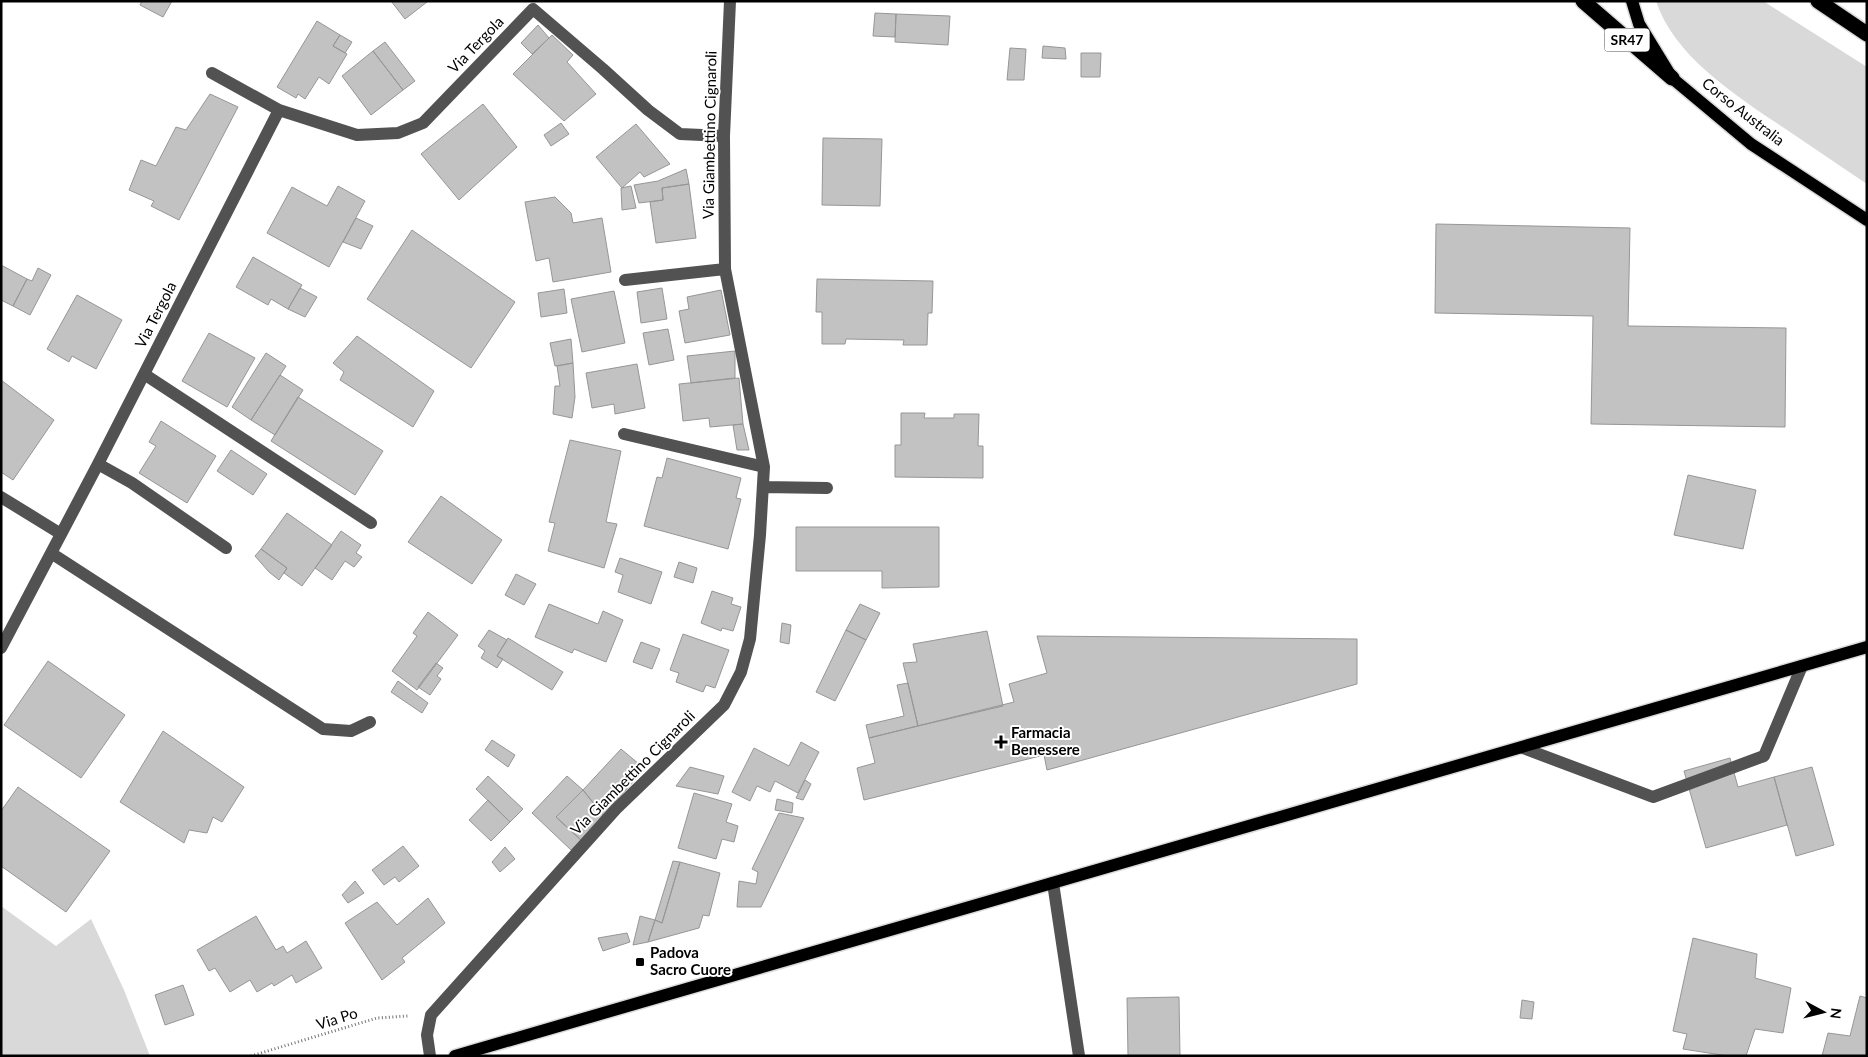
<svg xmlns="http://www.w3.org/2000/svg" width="1868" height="1057" font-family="Lato,sans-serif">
<rect width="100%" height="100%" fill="#fff"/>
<path fill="#d9d9d9" d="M1656 1H1763L1867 67V184C1839 165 1812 147 1784 128 1738 97 1674 57 1656 1Z
M1 906 56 946 91 919 124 990 150 1056H1Z"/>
<path fill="#c2c2c2" stroke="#969696" d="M142 1H172L163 17 140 5Z
M391 1H427V2L405 19Z
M875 13 896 14 895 37 873 36Z
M896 14 950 16 948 45 895 42Z
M317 21 340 35 333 46 347 54 329 84 319 77 305 99 298 94 296 98 277 87Z
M538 25 549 38 532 54 521 43Z
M340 35 352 42 345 53 333 46Z
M552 35 573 55 567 62 596 94 564 121 513 74Z
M385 42 415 81 403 90 373 51Z
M1043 46 1065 48 1066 59 1042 58Z
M1010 48 1026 49 1024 80H1007Z
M373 51 403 90 371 115 342 76Z
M1081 53H1101L1100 77H1081Z
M210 94 238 107 179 220 151 206 154 201 129 190 141 160 156 166 176 127 186 130Z
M483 104 517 147 459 200 421 154Z
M561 123 569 134 551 146 544 135Z
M636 124 670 164 644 177 640 172 622 188 596 157Z
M823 138 882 139 880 206 822 205Z
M686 169 689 184 662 188 663 200 639 203 634 185 658 181Z
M689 184 696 238 656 243 650 202 663 200 662 188Z
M338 186 365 201 329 267 267 233 292 187 327 206Z
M631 186 636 208 622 210 621 188Z
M555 197 571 213 573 223 602 218 611 272 553 282 549 258 536 261 525 202Z
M356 218 373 226 361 249 343 242Z
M1436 224 1630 228 1628 326 1786 328 1785 427 1591 424 1593 316 1435 313Z
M412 230 515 302 471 368 367 299Z
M253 257 302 285 288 309 271 299 268 305 236 287Z
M1 265 27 279 13 306 1 300Z
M38 268 51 275 30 315 13 306 27 279 32 281Z
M817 279 933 281 932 313H928L927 345H903L904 340 846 339 845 344H822V312H816Z
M300 288 317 297 305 317 288 309Z
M662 288 667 319 641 323 637 292Z
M564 289 567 313 541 317 538 293Z
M721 290 730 335 685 343 679 311 689 309 687 297Z
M614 291 625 343 582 352 571 299Z
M77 295 122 320 96 369 72 356 69 362 47 349Z
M668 329 674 360 649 365 643 333Z
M209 333 255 358 227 407 182 381Z
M357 336 434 391 413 427 340 380 344 372 333 363Z
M571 339 573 363 555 366 550 343Z
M735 351V378L691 383 687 356Z
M266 353 286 366 251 420 232 407Z
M573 363 575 397 572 418 553 414 555 386H560L557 366Z
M637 364 645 408 615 414 614 404 592 408 586 373Z
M280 375 303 390 275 435 251 420Z
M739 378 743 424 710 427 709 418 683 421 679 384Z
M1 380 54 420 13 480 1 472Z
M298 397 383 451 355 495 271 441Z
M901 413H925L924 418H954V414H979L978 446H983V478L895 477V445H901Z
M161 421 216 456 187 503 139 473 156 446 149 442Z
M743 424 749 450H737L733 425Z
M570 440 621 451 606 522 617 524 604 568 548 551 555 523 549 522Z
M231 450 267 474 253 495 217 471Z
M667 458 741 478 736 498 741 499 728 549 644 526 657 477 662 478Z
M1688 475 1756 490 1743 549 1674 535Z
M441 496 502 540 472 584 408 542Z
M287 513 332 545 302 586 284 573 287 568 261 549Z
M796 527H939V587L882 588V571H796Z
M341 531 361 545 356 553 362 557 354 567 345 561 332 580 315 568Z
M261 549 287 568 279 580 269 572 255 556Z
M620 558 662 572 651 604 618 592 623 575 615 572Z
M679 562 697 568 693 583 674 577Z
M516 574 536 584 524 605 505 595Z
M712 591 733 598 731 604 741 607 733 631 722 628 721 631 701 623Z
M549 604 598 624 603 611 623 620 606 662 574 649 572 653 535 637Z
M860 604 880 613 866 640 846 630Z
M428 612 458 635 417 690 392 671 417 636 413 633Z
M782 623 791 625 789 644 780 642Z
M489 630 507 640 497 656 503 659 497 668 481 658 485 651 478 646Z
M846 630 866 640 835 701 816 692Z
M987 631 1003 706 918 726 903 663 917 662 913 644Z
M683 634 729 650 715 688 706 685 703 692 676 682 679 673 670 670Z
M1037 636 1357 639V684L1047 770 1044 755 864 800 857 768 875 763 869 738 1014 702 1009 684 1047 673Z
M508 638 563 672 552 690 497 656Z
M641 642 660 649 652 669 633 662Z
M48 661 125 715 81 778 4 725Z
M436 663 443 668 437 676 441 679 430 695 418 687Z
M398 681 428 703 422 713 391 692Z
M908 683 918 726 869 738 866 725 904 716 897 685Z
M163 731 244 787 222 822 213 817 207 833 189 830 184 843 120 802Z
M492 740 515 755 508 767 485 750Z
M801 742 819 752 798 793 775 781 770 792 757 786 750 801 732 792 754 748 789 766Z
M621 749 645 769 603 815 583 790Z
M1730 758 1738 787 1774 777 1787 825 1706 848 1684 771Z
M690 767 724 776 718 794 676 786Z
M1812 767 1834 845 1796 856 1774 777Z
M488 776 523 809 510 822 476 789Z
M567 776 583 790 556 817 581 840 571 850 532 813Z
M805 780 811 784 803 800 796 798Z
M18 787 110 851 66 912 1 866V811Z
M583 790 603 815 581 840 556 817Z
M694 793 732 804 726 822 738 826 734 842 722 839 716 859 678 848Z
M777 799 793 803 792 813 775 810Z
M488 800 510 822 491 841 469 820Z
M779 813 804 818 761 907H737L739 881 756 884 758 872 752 869Z
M403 846 419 866 399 882 395 877 384 885 372 870Z
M505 847 515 859 500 872 492 862Z
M673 861 680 862 662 923 655 920Z
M680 862 720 873 709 916 703 915 699 928 648 942 655 920 662 923Z
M355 881 364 893 348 903 342 895Z
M428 898 445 923 402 958 405 962 382 980 345 923 377 902 397 925Z
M256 916 276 950 283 946 287 953 306 941 322 968 296 983 292 975 274 986 272 983 257 992 250 980 230 992 215 968 209 971 197 950Z
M640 916 655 920 648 942 633 945Z
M627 933 630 942 603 951 598 938Z
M1693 938 1757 954 1755 978 1791 988 1783 1033 1755 1029 1746 1056H1728L1683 1049 1687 1034 1673 1031Z
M183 985 194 1015 165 1025 155 995Z
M1860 996 1867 998V1056H1822L1828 1033 1850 1036Z
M1179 997 1180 1056H1128L1127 998Z
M1522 1000 1534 1002 1532 1019 1520 1018Z"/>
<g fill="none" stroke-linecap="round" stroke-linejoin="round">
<defs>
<path id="major" d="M1632 1 1639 24 1672 78 1751 144 1867 220
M455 1056 1867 647"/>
<path id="highway" d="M1583 1 1672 78
M1818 1 1867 34"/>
</defs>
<use href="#major" stroke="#dbdbdb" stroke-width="15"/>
<use href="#highway" stroke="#dbdbdb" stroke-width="18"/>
<path stroke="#747474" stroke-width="3" stroke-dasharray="1 2.5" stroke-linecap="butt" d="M251 1056 377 1018 408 1016"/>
<path stroke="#525252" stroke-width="12" d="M212 73 279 110 357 135 398 133 423 123 533 9 603 69 648 110 680 134 724 136
M625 280 725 269
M144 374 371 523
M624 434 764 467
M98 464 132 483 226 548
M763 487 827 488
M1 497 61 534
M51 553 323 729 351 731 370 722
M1 648 98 464 279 110
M1523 748 1653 797 1764 756 1802 666
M1053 883 1079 1056
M430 1056 427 1035 431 1015 616 809 724 705 741 672 750 639 760 535 764 467 725 269 724 136 730 1"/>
<use href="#major" stroke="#000" stroke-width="12"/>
<use href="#highway" stroke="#000" stroke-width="15"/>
</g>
<g fill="#000" stroke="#fff" stroke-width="2">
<path d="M998.5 734.5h5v5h5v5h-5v5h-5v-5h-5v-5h5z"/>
<rect x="635" y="957" width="10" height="10" rx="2.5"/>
</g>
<g text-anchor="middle" stroke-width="4" stroke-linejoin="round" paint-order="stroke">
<rect fill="#fff" stroke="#4c4c4c" stroke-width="1" x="1604.5" y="28.5" width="45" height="23" rx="4"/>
<g font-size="14" font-weight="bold" fill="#000">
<text x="1627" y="45">SR47</text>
</g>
<g font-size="15" fill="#000" stroke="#fff">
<text transform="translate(476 45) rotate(-46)" y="5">Via Tergola</text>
<text transform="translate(1743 112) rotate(38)" y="5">Corso Australia</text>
<text transform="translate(710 135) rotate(-89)" y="5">Via Giambettino Cignaroli</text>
<text transform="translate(156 315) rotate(-63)" y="5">Via Tergola</text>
<text transform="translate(633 773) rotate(-45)" y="5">Via Giambettino Cignaroli</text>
<text transform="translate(337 1019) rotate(-17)" y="5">Via Po</text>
</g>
<g font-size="15" font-weight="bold" fill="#000" stroke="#fff" text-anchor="start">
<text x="1011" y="738">Farmacia<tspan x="1011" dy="17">Benessere</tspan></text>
<text x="650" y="958">Padova<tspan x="650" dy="17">Sacro Cuore</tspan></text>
</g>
</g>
<rect width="1868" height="1057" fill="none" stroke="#000000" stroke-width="5"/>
<g transform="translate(1823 1012) rotate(97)" stroke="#ffffff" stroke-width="4" paint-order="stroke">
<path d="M0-4L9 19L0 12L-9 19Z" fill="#000000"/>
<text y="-8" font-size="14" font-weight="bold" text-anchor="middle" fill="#000000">N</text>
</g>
</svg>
